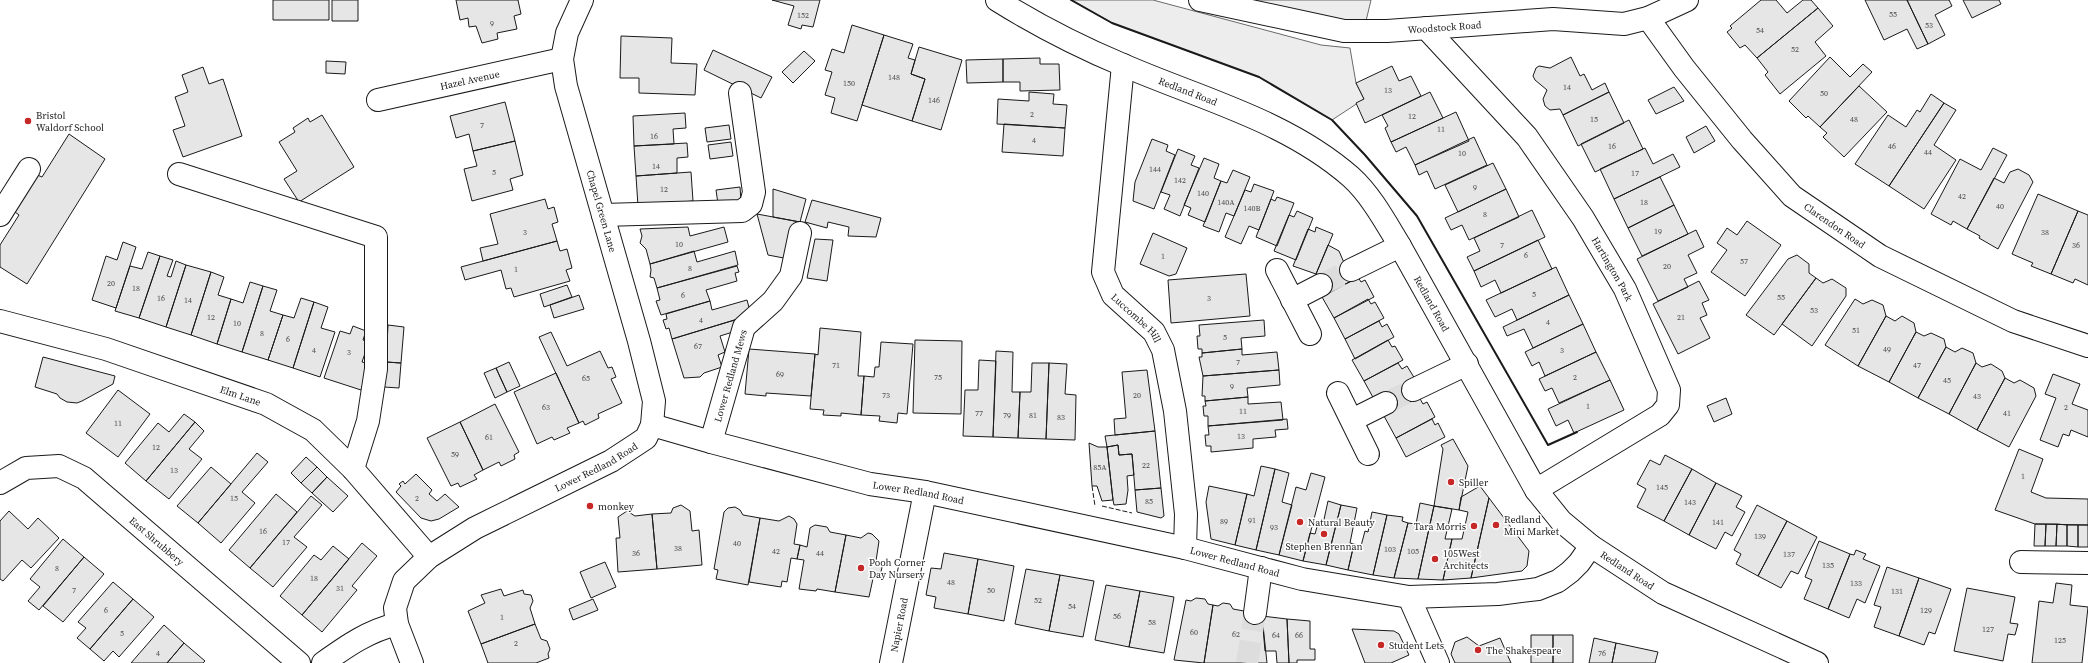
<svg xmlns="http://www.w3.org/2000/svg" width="2088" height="663" font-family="'Source Serif 4',serif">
<rect width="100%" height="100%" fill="#fff"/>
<path fill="#ededed" stroke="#6a6a6a" d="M1071 0H1153L1321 45 1350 48 1356 83 1364 99 1332 120 1259 77 1112 23Z
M1245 0H1371L1366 21 1350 22Z"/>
<path fill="#e6e6e6" stroke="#1a1a1a" d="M273 0H329V20H273Z
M332 0H358V21H332Z
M456 0H518L521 14 514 16 517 29 497 33 498 39 482 43 476 26 469 27 468 18 460 20Z
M772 0H820L813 27 802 25 801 29 788 25 794 6Z
M1761 0H1776L1787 13 1803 0H1811L1818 8 1757 58 1745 45 1740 48 1727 32 1732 28 1730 26Z
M1865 0H1907L1928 44 1917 49 1907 29 1884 40Z
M1907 0H1949L1952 6 1935 15 1945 35 1928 44Z
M1963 0H1999L2001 4 1972 18Z
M1818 8 1833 26 1815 42 1826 56 1780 94 1765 75 1768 72 1757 58Z
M852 25 884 35 857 121 831 113 835 98 825 95 832 72 825 70 832 49 844 53Z
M884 35 913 44 908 58 915 60 911 74 925 79 912 121 862 105Z
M621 36 672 38 671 63 697 64 695 95 639 93V78H620Z
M919 47 962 60 941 130 912 121 925 79 911 74Z
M713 50 772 77 761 98 704 70Z
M804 51 815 61 793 83 782 72Z
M1571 57 1580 76 1584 74 1592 90 1605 83 1609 92 1563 115 1560 109 1550 110 1545 106 1543 99 1547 90 1535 80 1533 76 1536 68 1539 66 1550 68Z
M1830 57 1850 77 1863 64 1872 72 1820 127 1808 116 1806 118 1789 101Z
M1040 58V64H1059L1060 90 1020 91V82H1003V59Z
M1003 59V82L967 83 966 60Z
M326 61 346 62 345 74 326 73Z
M1392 66 1399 81 1411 76 1421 96 1365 123 1356 103 1364 99 1356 83Z
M203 67 209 84 223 79 242 136 183 157 173 130 185 126 175 97 188 92 182 75Z
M1859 86 1887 112 1844 157 1823 137 1827 133 1820 127Z
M1674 87 1684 101 1656 114 1648 100Z
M1029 92 1054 94 1053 104 1067 105 1065 128 997 124 998 99 1029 101Z
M1430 92 1443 118 1391 142 1385 128 1388 126 1382 115Z
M1609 92 1624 123 1578 146 1563 115Z
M1931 94 1944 103 1889 186 1855 164 1888 115 1906 127 1917 110 1920 112Z
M505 102 515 141 473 151 469 134 456 138 450 116Z
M1944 103 1956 110 1934 145 1956 160 1924 209 1889 186Z
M1456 112 1469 141 1415 165 1406 147 1396 152 1391 142Z
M685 113 686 128 673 129 674 144 634 146 633 116Z
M322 115 354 167 299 202 284 179 297 171 279 142 295 132 293 128 308 118 310 122Z
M1629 120 1643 149 1595 172 1581 144Z
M1004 124 1065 128 1063 156 1002 152Z
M729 125 731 139 707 142 705 128Z
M1706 126 1715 141 1694 153 1686 137Z
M69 134 105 159 27 284 0 267V245L19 215 11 209 33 173 42 177Z
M1474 137 1487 165 1435 189 1427 171 1419 175 1415 165Z
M1152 139 1168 145 1166 151 1175 155 1154 209 1133 201 1135 182Z
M515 141 523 175 510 179 513 190 472 201 464 169 477 166 473 151Z
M731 142 733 156 710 159 708 145Z
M687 143 688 157 677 158V173L636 176 634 146Z
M1645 148 1653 164 1673 154 1680 167 1614 199 1600 169Z
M1993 148 2007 155 1967 229 1953 221 1951 225 1931 214 1960 159 1981 170Z
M1178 149 1195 156 1191 165 1199 168 1180 216 1164 209 1170 195 1161 192Z
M1204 158 1219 164 1214 178 1221 181 1205 222 1188 215 1191 208 1184 205Z
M1493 163 1506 189 1458 212 1445 185Z
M2018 169 2029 175 2033 182 1998 249 1979 238 1980 236 1967 229 1994 178 2004 183 2010 172Z
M1233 170 1250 177 1234 216 1226 213 1219 232 1203 226 1221 181 1227 183Z
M691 172 693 201 638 206 636 176Z
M1660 177 1674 205 1628 228 1614 199Z
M1254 184 1274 191 1259 230 1249 226 1241 244 1225 237 1245 190 1251 192Z
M740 187 741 201 718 204 716 190Z
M773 189 806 199 800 222 773 217Z
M1506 189 1519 217 1469 240 1462 225 1451 230 1445 218Z
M2038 194 2078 211 2051 274 2031 266 2033 263 2012 254Z
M1277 197 1294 203 1277 246 1256 237 1271 199 1275 201Z
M545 199 548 209 554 207 558 222 552 224 557 241 483 261 480 248 498 244 490 214Z
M812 200 881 218 876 237 848 236 849 227 828 222 827 228 805 222Z
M1674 205 1688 234 1642 256 1628 228Z
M1532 210 1545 237 1474 271 1467 257 1480 251 1474 238Z
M1297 211 1313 218 1296 260 1274 251 1289 215 1294 217Z
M2078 211 2088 215V285L2075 279 2073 283 2051 274Z
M757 214 800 222 789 259 768 255Z
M1747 221 1781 245 1745 296 1711 272 1727 250 1717 243 1727 228 1737 235Z
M688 227 690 236 724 227 728 242 650 264 646 249 640 243 642 236 640 229Z
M1316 227 1333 234 1316 274 1293 266 1308 229 1315 232Z
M1696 230 1704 247 1688 255 1697 273 1684 279 1688 287 1658 301 1637 259Z
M1153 233 1187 248 1176 274 1169 276 1140 264Z
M815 239 833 240 827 281 807 278Z
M1538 240 1552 269 1501 293 1495 280 1481 287 1474 271Z
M557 241 560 251 567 249 572 268 566 270 570 281 514 297 511 288 506 289 501 270 465 280 461 267Z
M123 242 136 247 116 308 92 300 106 256 117 260Z
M1328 245 1339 251 1345 265 1356 279 1325 294 1316 274Z
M694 251 697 262 735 251 738 265 657 288 654 278 650 277 651 270 650 264Z
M148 252 160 256 139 318 115 311 130 266 142 269Z
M1797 255 1809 264V273L1816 278 1774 335 1746 315 1788 259Z
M160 256 173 260 167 276 171 277 176 261 186 265 166 327 139 318Z
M186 265 211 272 191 335 166 327Z
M737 266 739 272 735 273 737 281 706 290 710 301 661 315 656 301 660 300 657 288Z
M1556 267 1569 295 1517 320 1512 309 1495 317 1486 300Z
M211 272 224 277 218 295 231 299 217 344 191 335Z
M1246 274 1250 316 1171 323 1168 280Z
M1358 277 1361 282 1365 280 1374 297 1334 318 1322 297Z
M1816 278 1823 283 1832 279 1846 288V296L1812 346 1782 324Z
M1699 281 1709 300 1702 303 1707 315 1700 318 1710 338 1678 354 1653 304Z
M250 282 263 286 242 352 217 344 231 299 243 303Z
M567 285 572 297 544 307 540 294Z
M263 286 277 290 270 311 283 315 268 360 242 352Z
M579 295 584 309 554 318 550 305Z
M1569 295 1583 324 1533 348 1524 329 1507 336 1503 327Z
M301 298 314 302 293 368 268 360 283 315 294 318Z
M1368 299 1371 304 1375 302 1384 318 1345 339 1334 318Z
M1855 299 1863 304 1872 300 1883 305 1886 316 1858 366 1825 345Z
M747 300 751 315 672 339 669 328 666 329 663 320 667 319 666 314 710 301 712 310Z
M314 302 328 307 321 328 335 332 320 377 293 368Z
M751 315 736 331 720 336 725 352 718 355 722 367 704 373 700 377 684 378 672 339Z
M1886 316 1895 321 1902 316 1914 323 1916 332 1889 382 1858 366Z
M1264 320 1265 336 1241 338 1242 349 1202 353V349H1198L1197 336H1200L1199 325Z
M1379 321 1382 327 1387 324 1394 337 1355 359 1345 339Z
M1583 324 1596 352 1545 376 1539 362 1532 366 1525 352Z
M388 325 404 327 401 363 386 362Z
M353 326 366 331 363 340 369 342 362 362 370 364 361 390 324 378 340 331 350 334Z
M820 328 861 332 858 376H864L861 415 841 413V416L823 415 824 410 810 409 815 354 818 355Z
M551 332 567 366 600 351 608 368 612 367 616 377 611 379 622 403 598 414 599 418 585 425 583 421 579 423 539 337Z
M1916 332 1924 336 1931 333 1944 339 1946 347 1918 398 1889 382Z
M915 340 962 341 961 414 913 413Z
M1388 340 1392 347 1395 346 1403 360 1364 381 1352 360Z
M881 342 913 344 907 414 898 413 897 423 879 421 880 416 861 415 864 376 874 377 875 367H879Z
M1946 347 1955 352 1962 348 1973 353 1976 363 1949 414 1918 398Z
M749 349 815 354 811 396 766 393V396L745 394Z
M1242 349V355L1277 352 1279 370 1203 376 1199 357H1202V353Z
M996 351 1013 352 1012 392H1020L1018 438 993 437Z
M1596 352 1610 380 1559 403 1552 388 1545 391 1539 379Z
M43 357 115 376 113 384 82 401 77 403 67 402 60 398 57 394 35 387Z
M979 360 996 361 993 437 963 436 965 390H978Z
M386 362 401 363 399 388 384 387Z
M509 362 520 386 507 392 496 368Z
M1032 363H1049L1046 439 1018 438 1020 392H1031Z
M1049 363 1067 364 1065 394 1076 395 1075 440 1046 439Z
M1398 363 1402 369 1407 366 1415 379 1375 401 1364 381Z
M1976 363 1982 367 1991 364 2002 371 2005 378 1977 430 1949 414Z
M496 368 507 392 495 398 484 373Z
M1147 370 1155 431 1115 435 1114 419 1126 418 1122 372Z
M1279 370 1280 385 1247 388 1248 397 1205 401V396H1202L1203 376Z
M556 373 579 423 567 428 570 433 554 440 552 437 537 444 514 392Z
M2053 374 2080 384 2072 404 2088 410V437L2071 430 2069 436 2063 434 2058 447 2040 440 2056 398 2045 394Z
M2005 378 2014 383 2020 380 2034 388 2036 396 2009 447 1977 430Z
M1610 380 1624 410 1574 433 1568 420 1556 426 1548 409Z
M1409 383 1417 398 1391 412 1383 397Z
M118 390 150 414 118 457 86 433Z
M1248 397V404L1281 402 1283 420 1208 426V416H1204L1203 406H1206L1205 401Z
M1419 397 1423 404 1427 402 1435 417 1396 438 1384 416Z
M1726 398 1732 414 1714 422 1707 406Z
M495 404 519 452 514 455 515 459 501 466 499 462 483 470 460 422Z
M184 414 195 422 146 481 125 463 158 423 169 432Z
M1287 419 1288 429 1275 430 1276 437 1253 439V448L1211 452V446H1206L1205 435H1209L1208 426Z
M1432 419 1435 425 1438 423 1445 437 1406 457 1396 438Z
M195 422 204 431 189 449 202 459 169 499 146 481Z
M460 422 483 470 474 475 477 479 460 487 458 483 451 486 427 438Z
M1155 431 1161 488 1135 490 1132 454 1119 455 1118 445 1107 447 1105 436Z
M1453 439 1468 466 1459 510 1434 506 1443 449 1441 445Z
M1089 443 1098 447H1107L1113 500 1102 501 1097 486H1092Z
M1118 445 1119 455 1132 454 1134 475 1127 476 1128 490 1126 504 1114 505 1113 500 1107 447Z
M2019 449 2043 459 2031 492 2046 498 2088 499V525L2035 524 1995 510Z
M257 453 268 462 242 492 255 503 221 543 198 523Z
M1665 455 1692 469 1664 521 1637 507 1646 489 1637 484 1650 460 1660 465Z
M306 457 317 467 301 483 291 473Z
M1261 466 1275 469 1256 550 1235 545 1247 494 1254 496Z
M211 467 231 484 198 523 177 506Z
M317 467 327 477 312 493 301 483Z
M1275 469 1289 473 1282 502 1292 505 1279 555 1256 550Z
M1692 469 1716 483 1689 535 1664 521Z
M1311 473 1325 477 1303 561 1279 555 1296 487 1306 490Z
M416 474 432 490 429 494 437 501 445 494 459 507 439 519 431 521 421 518 396 492 401 486 399 484 403 481 405 484Z
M327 477 348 496 333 512 312 493Z
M1716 483 1742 496 1736 507 1745 512 1732 536 1725 532 1716 549 1689 535Z
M1209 486 1247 494 1235 545 1211 539 1206 502Z
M1480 486 1489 498 1471 578 1443 580 1452 539H1462L1468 512 1459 510 1461 497Z
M1161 488 1164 516 1161 518 1137 512 1135 490Z
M276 494 297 512 250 568 229 550Z
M311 496 322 505 294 537 307 547 273 587 250 568Z
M1489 498 1529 551 1527 566 1522 571 1471 578Z
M1328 501 1341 505 1326 565 1303 561 1310 533 1315 534 1318 523 1323 524Z
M1420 503 1434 506 1418 579 1394 578 1408 523 1416 524Z
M681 505 690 511 692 531 699 530 702 565 657 569 652 514 671 513 673 508Z
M1341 505 1357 508 1350 543 1354 544 1348 570 1326 565Z
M1757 505 1787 521 1758 576 1736 564 1741 554 1734 550Z
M1434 506 1452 509 1445 539H1452L1443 580 1418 579Z
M735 507 740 510 743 515 760 518 748 585 716 579 718 570 714 569 724 512 728 508Z
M9 511 28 529 38 518 59 538 31 568 22 560 3 581 0 579V521Z
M627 511 635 516 652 514 657 569 618 572 616 538H620L618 517Z
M1372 512 1387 515 1373 575 1348 570 1354 544 1361 546 1365 531 1368 532Z
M1387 515 1403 517 1402 521 1408 523 1394 578 1373 575Z
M789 516 794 519 797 524 794 544 800 545 797 559 791 558 787 582 782 581 781 587 749 582 760 518 779 521Z
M1787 521 1817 537 1798 574 1791 571 1781 588 1758 576Z
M2035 524H2046L2045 546H2034Z
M2046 524H2057L2056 546H2045Z
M2057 524 2067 525V546H2056Z
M815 525 827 527 830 532 846 535 835 592 817 589 816 591 799 589 804 560 797 559 800 545 807 547 810 528Z
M2067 525H2078V547L2067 546Z
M2078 525H2088V547H2078Z
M868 533 872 534 879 541 876 561 883 563 880 576 874 574 869 597 835 592 846 535 861 538Z
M63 539 84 557 39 610 28 601 40 587 30 579Z
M1819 541 1850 554 1828 609 1804 599 1812 580 1805 577Z
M362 543 377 556 352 586 357 590 322 632 302 615Z
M333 546 349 559 302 615 280 596 314 555 321 560Z
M1856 550 1866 554 1863 559 1880 566 1865 603 1857 599 1849 618 1828 609 1850 554 1854 555Z
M944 553 978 559 968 614 934 608 936 597 926 595 931 568 941 569Z
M84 557 104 574 63 622 43 606Z
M978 559 1014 566 1004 621 968 614Z
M605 562 616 587 591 598 580 572Z
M1887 567 1919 578 1899 636 1874 627 1881 607 1874 605Z
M1026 569 1060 575 1049 631 1015 624Z
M1060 575 1094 581 1083 637 1049 631Z
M1919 578 1951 589 1935 634 1929 632 1924 645 1899 636Z
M113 582 133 599 90 649 77 638 86 628 78 622Z
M2056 583 2072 585 2070 605 2088 607 2082 663H2032L2039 601 2053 603Z
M1106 585 1140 591 1129 647 1095 640Z
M1967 588 2015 597 2010 623 2018 624 2015 635 2008 634 2003 661 1954 651Z
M501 589 504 596 523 590 524 594 531 595 533 601 530 608 535 624 481 644 468 611 485 603 481 595Z
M1140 591 1174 597 1164 653 1129 647Z
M1196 598 1205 599 1208 604 1213 605 1204 663 1174 660 1186 600 1191 601Z
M133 599 154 617 119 657 113 651 104 661 90 649Z
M593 599 598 610 573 620 569 609Z
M1223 603 1230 604 1233 609 1255 613 1262 616 1267 663H1204L1213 605 1218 606Z
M1262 616 1287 619 1289 663H1277L1276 651H1265Z
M1287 619 1310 621V649H1315V660H1297V663H1289Z
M535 624 541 639 547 641 550 649 548 654 549 658 536 663H488L481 644Z
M164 625 184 643 167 663H131Z
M1352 629 1394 631 1399 634 1409 655 1391 663H1365Z
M1531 635H1553V663H1531Z
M1553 635H1573V663H1553Z
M1467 637 1479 646 1500 638 1511 663H1455L1451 654 1455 642Z
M1594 638 1616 643 1612 663H1589Z
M184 643 205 661 203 663H167Z
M1616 643 1658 652 1655 663H1612Z"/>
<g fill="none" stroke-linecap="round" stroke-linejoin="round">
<path stroke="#ddd" stroke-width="22" stroke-dasharray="22 11" stroke-linecap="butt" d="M1321 285 1351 270
M1386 403 1413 390
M1247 663 1255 613"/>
<defs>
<g id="minor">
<path id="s1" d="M997 0C1037 25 1080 47 1123 65 1201 99 1286 120 1351 177 1371 195 1386 223 1400 246L1536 490 1561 521 1591 546 1663 593 1817 663"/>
<path id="s2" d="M1200 0 1344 31H1387L1553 19 1624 24 1648 18 1687 0"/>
<path id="s3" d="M1648 18 1684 68 1742 140 1792 196 1880 256 2013 321 2088 346"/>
<path id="s4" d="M1426 28 1527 137 1583 218 1625 289 1669 390 1668 405 1660 415 1536 490"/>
<path id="s5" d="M1123 65 1103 272 1113 295 1154 332 1163 350 1175 411 1186 514 1185 548"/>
<path id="s6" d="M378 100 562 59"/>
<path d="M179 174 376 237V369L368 421 353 469"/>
<path d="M0 215 29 169"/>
<path d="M603 215 742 211 751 204 754 192 740 93"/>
<path d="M1277 270 1310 334"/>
<path d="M1351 270 1400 246"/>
<path d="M1292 300 1321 285"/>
<path id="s7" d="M0 321 106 349 266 404 313 430 353 469 429 557"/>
<path d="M1413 390 1467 364"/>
<path d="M1338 393 1368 454"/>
<path d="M1352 420 1386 403"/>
<path id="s8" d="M652 425 711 442 870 484 925 492 1185 548 1302 579 1409 597 1498 594 1538 589 1558 581 1570 572 1579 563 1591 546"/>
<path id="s9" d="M711 442 744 327 773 301 791 276 800 233"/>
<path id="s10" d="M0 483 26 468 59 466 84 478 299 663"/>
<path d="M2021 562 2088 563"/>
<path d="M1409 597 1438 663"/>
<path d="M1255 613 1261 568"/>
<path d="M323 663C347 646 368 631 397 624"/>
<path id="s11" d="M412 663 397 624 395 608 404 581 429 557 475 528 611 461 634 446 646 438 652 425 654 401 639 341 566 86 562 59 567 33 582 0"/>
<path id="s12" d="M891 663 925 492"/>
</g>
</defs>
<use href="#minor" stroke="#1a1a1a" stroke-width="24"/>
<use href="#minor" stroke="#fff" stroke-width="22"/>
<path stroke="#1a1a1a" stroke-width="1" stroke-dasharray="5 2" stroke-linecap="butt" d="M1092 486 1095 506
M1102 506 1132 513"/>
<path stroke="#1a1a1a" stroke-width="2" d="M1071 0 1112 23 1259 77 1332 120 1365 155 1417 216 1548 445 1577 432"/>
</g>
<g fill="#c62828" stroke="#fff" stroke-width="1.5">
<circle cx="28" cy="121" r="4"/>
<circle cx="1451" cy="482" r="4"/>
<circle cx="590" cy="506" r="4"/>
<circle cx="1300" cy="522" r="4"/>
<circle cx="1496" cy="525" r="4"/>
<circle cx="1474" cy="526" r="4"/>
<circle cx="1324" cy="534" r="4"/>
<circle cx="1435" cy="559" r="4"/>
<circle cx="861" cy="568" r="4"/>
<circle cx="1381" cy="645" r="4"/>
<circle cx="1478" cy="650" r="4"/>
</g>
<g text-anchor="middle" stroke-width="3" stroke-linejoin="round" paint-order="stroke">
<g font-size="8" fill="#4d4d4d">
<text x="1893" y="17">55</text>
<text x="803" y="18">152</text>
<text x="492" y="26">9</text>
<text x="1929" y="28">53</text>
<text x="1760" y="33">54</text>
<text x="1795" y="52">52</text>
<text x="894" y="80">148</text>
<text x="849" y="86">150</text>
<text x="1567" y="90">14</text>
<text x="1388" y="93">13</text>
<text x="1824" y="96">50</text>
<text x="934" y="103">146</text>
<text x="1032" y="117">2</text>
<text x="1412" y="119">12</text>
<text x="1594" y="122">15</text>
<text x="1854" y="122">48</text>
<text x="482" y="128">7</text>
<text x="1441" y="132">11</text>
<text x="654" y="139">16</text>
<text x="1034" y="143">4</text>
<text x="1612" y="149">16</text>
<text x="1892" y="149">46</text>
<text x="1928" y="155">44</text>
<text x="1462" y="156">10</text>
<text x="656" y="169">14</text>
<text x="1155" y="172">144</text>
<text x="494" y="175">5</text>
<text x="1635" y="176">17</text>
<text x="1180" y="183">142</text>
<text x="1475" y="190">9</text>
<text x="664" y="192">12</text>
<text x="1203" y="196">140</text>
<text x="1962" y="199">42</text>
<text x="1226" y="205">140A</text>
<text x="1644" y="205">18</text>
<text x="2000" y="209">40</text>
<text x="1252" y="211">140B</text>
<text x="1485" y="217">8</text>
<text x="1658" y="234">19</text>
<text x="525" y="235">3</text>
<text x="2045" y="235">38</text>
<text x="679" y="247">10</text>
<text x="1502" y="248">7</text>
<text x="2076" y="248">36</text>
<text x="1526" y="258">6</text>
<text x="1163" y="259">1</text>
<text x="1744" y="264">57</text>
<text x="1667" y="269">20</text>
<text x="690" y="271">8</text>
<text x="516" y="272">1</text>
<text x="111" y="286">20</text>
<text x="136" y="291">18</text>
<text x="1534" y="297">5</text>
<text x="683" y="298">6</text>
<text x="1781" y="300">55</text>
<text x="161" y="301">16</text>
<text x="1209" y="301">3</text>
<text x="188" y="303">14</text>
<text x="1814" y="313">53</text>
<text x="211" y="320">12</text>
<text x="1681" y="320">21</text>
<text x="701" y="323">4</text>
<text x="1548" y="325">4</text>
<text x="237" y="326">10</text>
<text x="1856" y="333">51</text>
<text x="262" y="336">8</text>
<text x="1225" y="340">5</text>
<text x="288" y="342">6</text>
<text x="698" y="349">67</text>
<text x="1887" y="352">49</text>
<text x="314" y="353">4</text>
<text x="1562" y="353">3</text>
<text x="349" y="355">3</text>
<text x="1238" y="365">7</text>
<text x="836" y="368">71</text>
<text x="1917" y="368">47</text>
<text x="780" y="377">69</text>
<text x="938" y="380">75</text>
<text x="1575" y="380">2</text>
<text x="586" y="381">65</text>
<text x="1947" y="383">45</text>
<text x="1232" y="389">9</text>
<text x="886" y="398">73</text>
<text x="1137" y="398">20</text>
<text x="1977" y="399">43</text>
<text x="1588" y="409">1</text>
<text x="546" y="410">63</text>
<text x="2066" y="410">2</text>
<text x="1243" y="414">11</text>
<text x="979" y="416">77</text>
<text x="2007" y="416">41</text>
<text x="1007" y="418">79</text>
<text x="1033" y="418">81</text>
<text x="1061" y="420">83</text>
<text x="118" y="426">11</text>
<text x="1241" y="439">13</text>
<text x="489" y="440">61</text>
<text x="156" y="450">12</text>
<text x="455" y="457">59</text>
<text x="1146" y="468">22</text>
<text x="1100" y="470">85A</text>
<text x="174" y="473">13</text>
<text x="2023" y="479">1</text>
<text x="1662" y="490">145</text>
<text x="234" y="501">15</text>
<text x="417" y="501">2</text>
<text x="1149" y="504">85</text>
<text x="1690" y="505">143</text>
<text x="1252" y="523">91</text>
<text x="1224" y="524">89</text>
<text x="1718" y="525">141</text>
<text x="1274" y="530">93</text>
<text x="263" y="534">16</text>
<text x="1760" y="539">139</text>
<text x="286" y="545">17</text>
<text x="737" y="546">40</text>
<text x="678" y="551">38</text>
<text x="1390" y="552">103</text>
<text x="776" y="554">42</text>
<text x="1413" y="554">105</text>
<text x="636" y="556">36</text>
<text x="820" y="556">44</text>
<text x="1789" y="557">137</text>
<text x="1828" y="568">135</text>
<text x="57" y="571">8</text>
<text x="314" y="581">18</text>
<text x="951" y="585">48</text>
<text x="1856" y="586">133</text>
<text x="340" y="591">31</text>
<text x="74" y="593">7</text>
<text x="991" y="593">50</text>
<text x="1897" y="594">131</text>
<text x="1038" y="603">52</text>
<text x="1072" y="609">54</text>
<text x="106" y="613">6</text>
<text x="1926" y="613">129</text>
<text x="1117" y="619">56</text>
<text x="502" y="620">1</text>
<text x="1152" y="625">58</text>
<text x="1988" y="632">127</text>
<text x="1194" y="635">60</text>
<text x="122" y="636">5</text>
<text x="1236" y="637">62</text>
<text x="1276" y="638">64</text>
<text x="1299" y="638">66</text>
<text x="2060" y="643">125</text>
<text x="516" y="646">2</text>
<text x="158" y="656">4</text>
<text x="1602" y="656">76</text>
</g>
<g font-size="10" fill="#1a1a1a" stroke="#fff">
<text dy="4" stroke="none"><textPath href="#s2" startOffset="248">Woodstock Road</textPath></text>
<text dy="4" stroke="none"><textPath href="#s6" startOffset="94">Hazel Avenue</textPath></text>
<text dy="4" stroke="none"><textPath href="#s1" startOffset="212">Redland Road</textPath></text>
<text transform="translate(602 211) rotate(74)" y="4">Chapel Green Lane</text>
<text dy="4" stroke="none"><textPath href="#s3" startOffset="281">Clarendon Road</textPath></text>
<text dy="4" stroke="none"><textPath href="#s4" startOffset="306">Hartington Park</textPath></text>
<text dy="4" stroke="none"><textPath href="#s1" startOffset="548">Redland Road</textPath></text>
<text dy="4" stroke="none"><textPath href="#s5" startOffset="266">Luccombe Hill</textPath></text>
<text dy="4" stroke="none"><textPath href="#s9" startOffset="69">Lower Redland Mews</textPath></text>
<text dy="4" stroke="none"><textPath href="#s7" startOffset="252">Elm Lane</textPath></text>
<text dy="4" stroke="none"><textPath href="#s11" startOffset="311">Lower Redland Road</textPath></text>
<text dy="4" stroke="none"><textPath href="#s8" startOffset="275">Lower Redland Road</textPath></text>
<text dy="4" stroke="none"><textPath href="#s10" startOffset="187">East Shrubbery</textPath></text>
<text dy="4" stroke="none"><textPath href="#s8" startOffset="599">Lower Redland Road</textPath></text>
<text dy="4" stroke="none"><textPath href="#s1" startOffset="884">Redland Road</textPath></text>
<text dy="4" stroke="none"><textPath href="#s12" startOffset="39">Napier Road</textPath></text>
</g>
<g font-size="10" fill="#1a1a1a" stroke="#fff" text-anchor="start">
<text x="36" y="119">Bristol<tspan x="36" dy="12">Waldorf School</tspan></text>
<text x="1459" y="486">Spiller</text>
<text x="598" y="510">monkey</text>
<text x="1504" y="523">Redland<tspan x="1504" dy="12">Mini Market</tspan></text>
<text x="1308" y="526">Natural Beauty</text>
<text x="1466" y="530" text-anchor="end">Tara Morris</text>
<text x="1324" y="550" text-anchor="middle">Stephen Brennan</text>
<text x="1443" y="557">105West<tspan x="1443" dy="12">Architects</tspan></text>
<text x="869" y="566">Pooh Corner<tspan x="869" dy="12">Day Nursery</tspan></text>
<text x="1389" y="649">Student Lets</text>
<text x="1486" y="654">The Shakespeare</text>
</g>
</g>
</svg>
